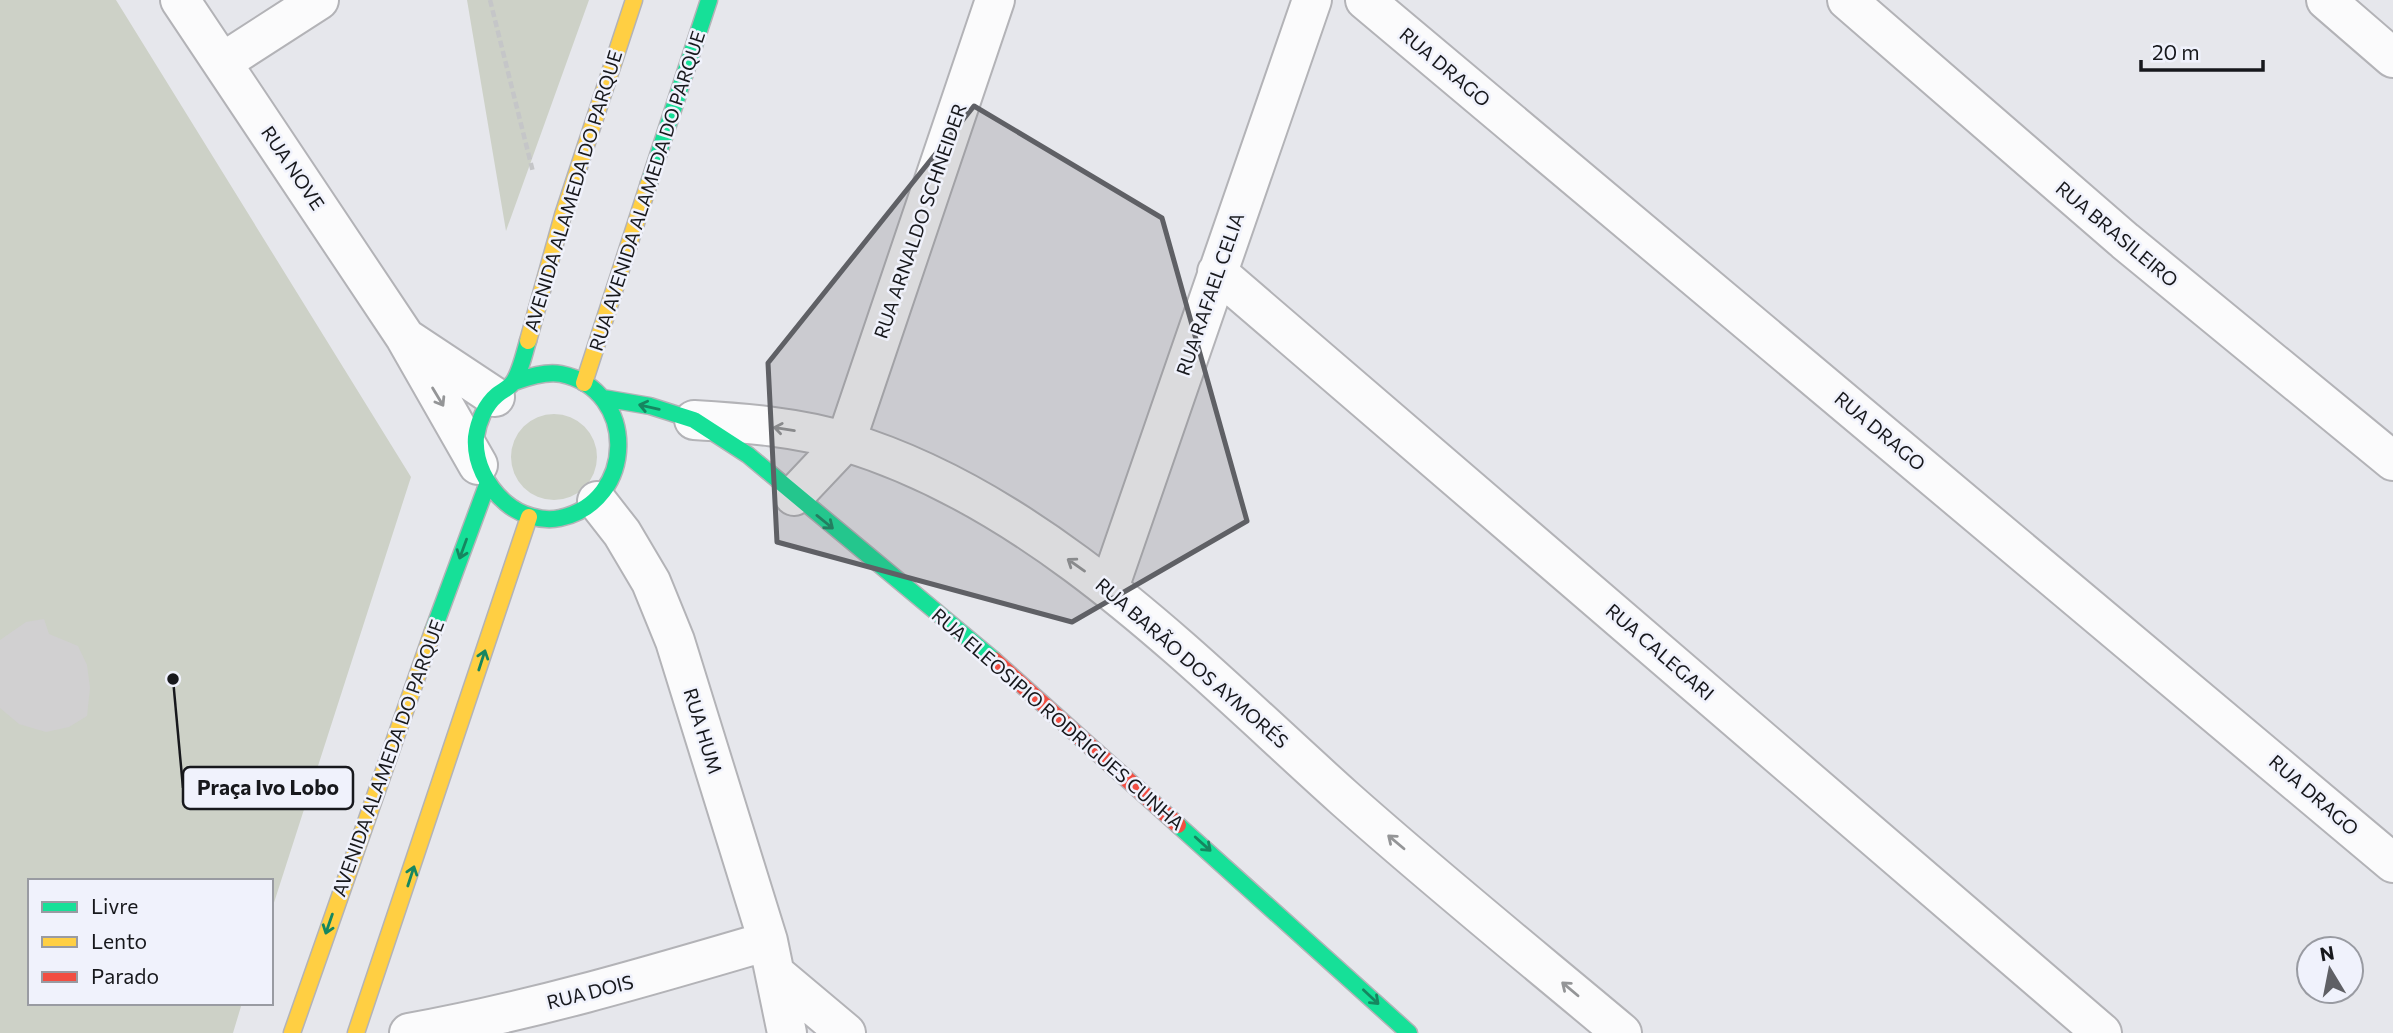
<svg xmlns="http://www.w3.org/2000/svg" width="2393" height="1033" font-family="Commissioner,sans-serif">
<rect width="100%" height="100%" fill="#e6e7ec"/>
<path fill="#cdd1c7" d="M0 0H116L411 477 271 912V881H30V1003H242L233 1033H0Z
M467 0H589L506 231Z
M511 457a43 43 0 1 1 86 0a43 43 0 1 1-86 0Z"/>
<path fill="#d1d0d1" d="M44 619 49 634 78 646 87 665 90 688 87 716 69 727 46 732 19 724 0 708V640L26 622Z"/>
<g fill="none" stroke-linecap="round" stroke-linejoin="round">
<defs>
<path id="street" d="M180 0 405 337 478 465
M1365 0 2393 863
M1847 0 2125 241 2393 461
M2326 0 2393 58
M223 62 319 0
M1217 272 2102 1033
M409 340 495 397
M694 420C744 423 798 427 846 442 1041 501 1195 664 1343 797 1434 878 1529 955 1622 1033
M794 496 846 441 995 0
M597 501 622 533 651 582 675 641 768 941 787 1033
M1109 588 1312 0
M777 975 846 1033
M409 1033C531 1011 649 976 768 941"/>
<path id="fast" d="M649 183 709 0
M514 382C528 377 546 371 561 374 639 390 636 502 560 518 542 522 520 515 506 503 487 487 474 462 476 437 478 422 485 405 497 395 503 390 510 388 514 381 521 370 524 354 528 341
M603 398 650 406 694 420 748 455 994 660
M433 631 487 485
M1178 825 1409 1033"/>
<path id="slow" d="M528 341 563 215 634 0
M584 383 649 183
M292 1033 433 631
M356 1033 529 517"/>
<path id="jam" d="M994 660 1178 825"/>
</defs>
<use href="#street" stroke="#b3b3b7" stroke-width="42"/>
<use href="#fast" stroke="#b3b3b7" stroke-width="19"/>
<use href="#slow" stroke="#b3b3b7" stroke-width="19"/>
<use href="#jam" stroke="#b3b3b7" stroke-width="19"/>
<path stroke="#c5c6c8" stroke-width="4.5" stroke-dasharray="7 3.5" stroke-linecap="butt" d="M490 0 533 172"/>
<use href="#street" stroke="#fbfbfc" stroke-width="38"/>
<use href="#fast" stroke="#16e098" stroke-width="16"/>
<use href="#slow" stroke="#ffcf43" stroke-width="16"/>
<use href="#jam" stroke="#f24e42" stroke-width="16"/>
</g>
<defs><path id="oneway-shaft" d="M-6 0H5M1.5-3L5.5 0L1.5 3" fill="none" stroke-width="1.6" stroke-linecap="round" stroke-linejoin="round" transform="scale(1.75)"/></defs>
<g stroke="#949597">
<use href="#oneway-shaft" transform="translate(438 397) rotate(59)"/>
<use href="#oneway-shaft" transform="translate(784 429) rotate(-171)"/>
<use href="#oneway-shaft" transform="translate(1076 565) rotate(-145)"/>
<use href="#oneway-shaft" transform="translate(1396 842) rotate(-140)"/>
<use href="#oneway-shaft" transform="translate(1570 989) rotate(-140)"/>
</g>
<g stroke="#168660">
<use href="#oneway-shaft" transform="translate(649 407) rotate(-167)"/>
<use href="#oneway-shaft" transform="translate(825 522) rotate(39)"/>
<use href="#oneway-shaft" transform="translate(463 549) rotate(110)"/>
<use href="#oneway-shaft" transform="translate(482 660) rotate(-72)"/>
<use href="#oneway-shaft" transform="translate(1203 844) rotate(42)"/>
<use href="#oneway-shaft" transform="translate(411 876) rotate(-72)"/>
<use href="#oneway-shaft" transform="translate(329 924) rotate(109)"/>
<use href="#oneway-shaft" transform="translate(1371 997) rotate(43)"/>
</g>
<path fill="#5f6065" fill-opacity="0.2" stroke="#5f6065" stroke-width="5" stroke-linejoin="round" d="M974 106 1162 218 1247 521 1072 622 777 542 768 363Z"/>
<g text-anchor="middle" stroke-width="5" stroke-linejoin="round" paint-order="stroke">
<g font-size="19" fill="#17181c" stroke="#f0f2fc">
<text transform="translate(1445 67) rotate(40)" y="7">RUA DRAGO</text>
<text transform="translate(293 168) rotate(56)" y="7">RUA NOVE</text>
<text transform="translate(573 191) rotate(-73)" y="7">AVENIDA ALAMEDA DO PARQUE</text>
<text transform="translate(647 191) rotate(-72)" y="7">RUA AVENIDA ALAMEDA DO PARQUE</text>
<text transform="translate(920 221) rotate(-71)" y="7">RUA ARNALDO SCHNEIDER</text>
<text transform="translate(2117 234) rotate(40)" y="7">RUA BRASILEIRO</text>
<text transform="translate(1210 294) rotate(-71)" y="7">RUA RAFAEL CELIA</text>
<text transform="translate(1880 431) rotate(40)" y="7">RUA DRAGO</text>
<text transform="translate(1660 652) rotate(41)" y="7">RUA CALEGARI</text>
<text transform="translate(1192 663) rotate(41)" y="7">RUA BARÃO DOS AYMORÉS</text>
<text transform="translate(1058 719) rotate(41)" y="7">RUA ELEOSIPIO RODRIGUES CUNHA</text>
<text transform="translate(703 731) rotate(73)" y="7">RUA HUM</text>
<text transform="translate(388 758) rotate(-70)" y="7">AVENIDA ALAMEDA DO PARQUE</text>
<text transform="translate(2314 795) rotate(41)" y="7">RUA DRAGO</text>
<text transform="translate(590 992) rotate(-14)" y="7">RUA DOIS</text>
</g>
</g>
<path fill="none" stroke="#17181c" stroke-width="2.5" d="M173 679L183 788"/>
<circle fill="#17181c" stroke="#f0f2fc" stroke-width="2.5" cx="173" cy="679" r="7"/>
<rect fill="#f0f2fc" stroke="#17181c" stroke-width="2.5" x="183" y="767" width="170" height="42" rx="7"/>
<g font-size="21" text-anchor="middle" font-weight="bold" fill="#17181c">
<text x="268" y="795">Praça Ivo Lobo</text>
</g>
<rect x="28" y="879" width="245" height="126" fill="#f0f2fc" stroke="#999ba2" stroke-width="2"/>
<rect x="42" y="902" width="35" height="10" fill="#16e098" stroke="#999ba2" stroke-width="2"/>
<text x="91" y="914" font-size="21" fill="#17181c">Livre</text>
<rect x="42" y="937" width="35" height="10" fill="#ffcf43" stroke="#999ba2" stroke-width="2"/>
<text x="91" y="949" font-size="21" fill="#17181c">Lento</text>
<rect x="42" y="972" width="35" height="10" fill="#f24e42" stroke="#999ba2" stroke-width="2"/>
<text x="91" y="984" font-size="21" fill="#17181c">Parado</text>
<g transform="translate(2330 970) rotate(350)"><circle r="33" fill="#f0f2fc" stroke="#999ba2" stroke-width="2"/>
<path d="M0-5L12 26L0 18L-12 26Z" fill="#5f6065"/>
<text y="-10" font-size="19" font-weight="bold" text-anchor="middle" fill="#17181c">N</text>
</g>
<path d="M2141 60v10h122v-10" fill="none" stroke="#17181c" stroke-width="3.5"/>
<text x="2152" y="60" font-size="21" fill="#17181c" stroke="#f0f2fc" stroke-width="5" paint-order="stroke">20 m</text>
</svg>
